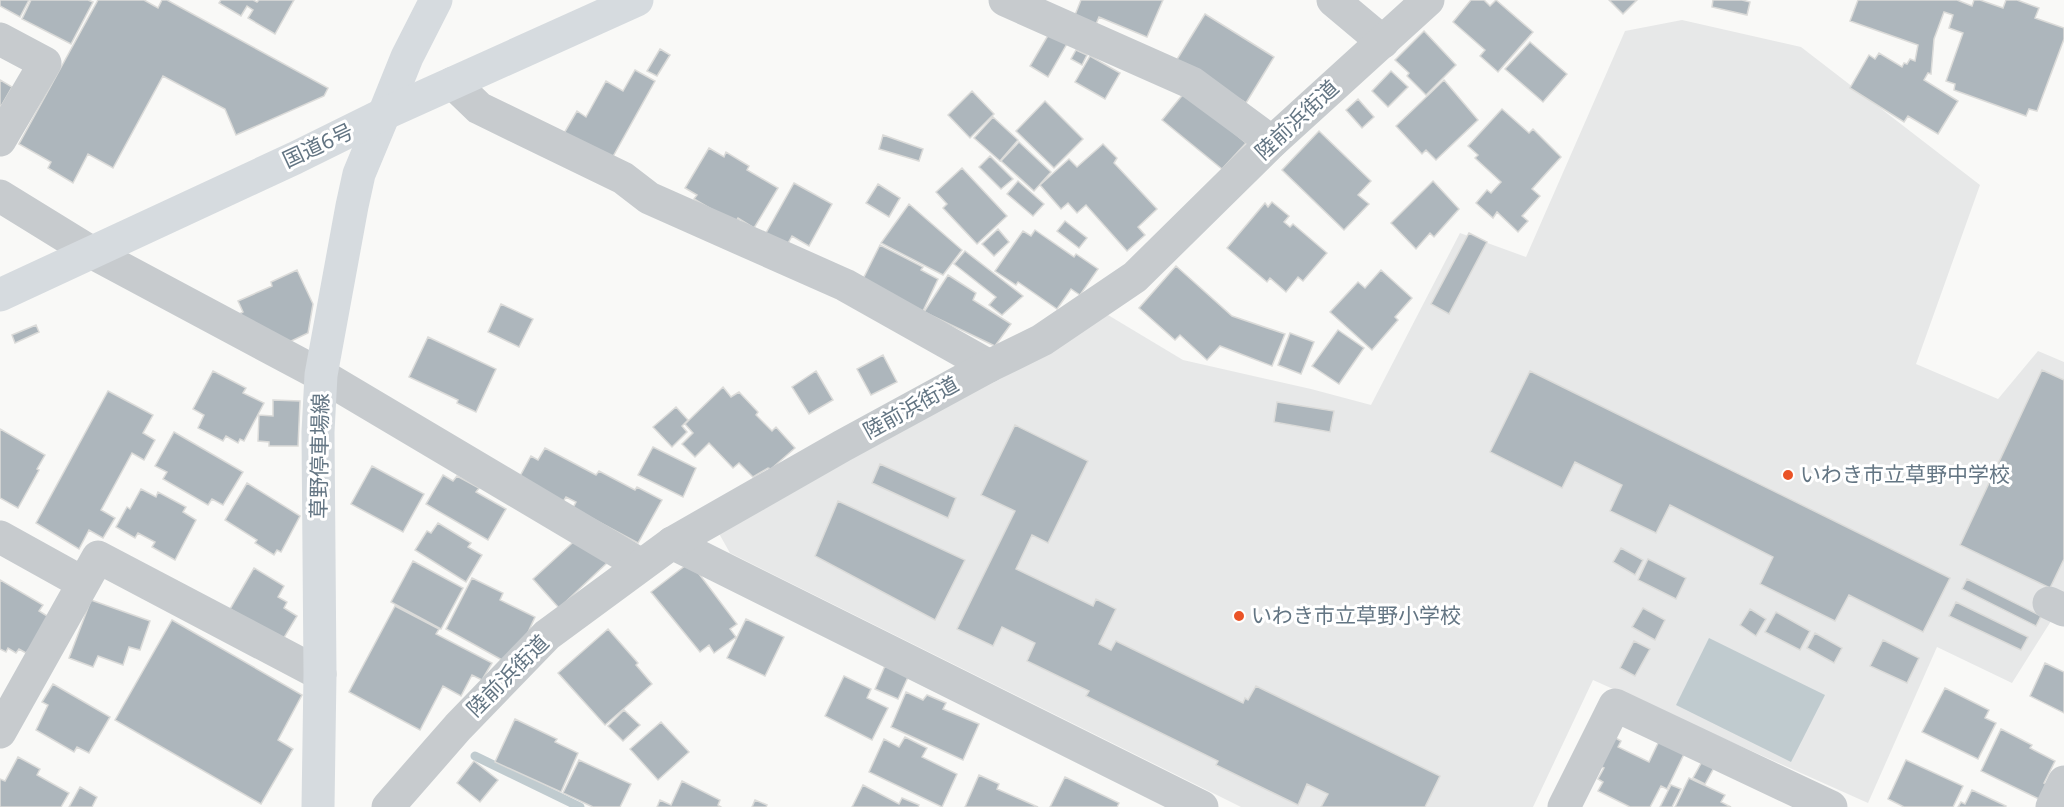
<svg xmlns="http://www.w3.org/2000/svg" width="2064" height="807" font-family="'Noto Sans','Noto Sans JP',sans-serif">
<rect width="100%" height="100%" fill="#f9f9f7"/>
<path fill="#e7e8e8" d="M1682 20 1801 47 1980 185 1916 364 1998 399 2038 351 2064 362V594L2058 610 2012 683 1937 647 1868 803 1593 680 1533 807H1241L730 553 717 530 1108 315 1183 360 1311 389 1371 405 1460 233 1526 257 1625 31Z"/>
<path fill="#c0cbcf" d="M1709 638 1825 695 1791 762 1676 705Z"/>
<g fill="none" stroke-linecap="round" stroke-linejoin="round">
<path stroke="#c0cbcf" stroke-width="9" d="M475 756 580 807"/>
</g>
<path fill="#adb6bc" stroke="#dbdbd9" stroke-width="1.5" d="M0 0H29L20 17 0 6Z
M31 0H88L93 2 71 44 22 19Z
M98 0H144L158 8 162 0H167L328 88 324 96 236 135 225 109 163 76 113 168 88 154 73 183 48 168 51 162 19 144Z
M221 0H253L257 2 259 0H294L275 34 248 18 253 10 247 6 241 16 219 3Z
M1081 0H1163L1147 37 1099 17 1096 24 1075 15Z
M1471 0H1484L1490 6 1496 0 1533 32 1498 72 1480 56 1485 50 1453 22Z
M1609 0H1637L1623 14Z
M1713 0H1742L1750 2 1747 15 1712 7Z
M1858 0H1957L1972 6 1974 0H1980L2003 8 2006 0H2017L2039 8 2035 18 2064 28V39L2037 111 2029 109 2026 116 1954 90 1955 84 1946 81 1963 33 1949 28 1953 15 1944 12 1934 39 1931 74 1928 73 1924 80 1958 101 1938 134 1908 116 1904 122 1850 88 1869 55 1875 59 1879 53 1902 67 1904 63 1907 64 1910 59 1915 61 1918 45 1850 21Z
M1205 14 1274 57 1246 103 1176 61Z
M1424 31 1456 65 1426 95 1407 76 1409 73 1395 60Z
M1050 32 1068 42 1048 77 1030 66Z
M1530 42 1567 74 1543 102 1505 69Z
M660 49 670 55 657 76 647 71Z
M1076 50 1087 55 1082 65 1071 59Z
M1090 56 1120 73 1105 99 1075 82Z
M635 70 655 81 611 160 563 135 577 111 586 117 606 81 623 91Z
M1391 71 1408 87 1388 107 1372 91Z
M0 80 12 87 0 108Z
M1444 80 1478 120 1436 160 1426 150 1422 154 1396 126Z
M972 91 994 114 970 138 948 115Z
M1185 92 1246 143 1222 169 1162 120Z
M1358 99 1374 117 1362 128 1346 110Z
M1045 101 1083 139 1054 168 1016 131Z
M1502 109 1529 133 1533 129 1561 157 1532 189 1540 196 1522 216 1528 221 1518 232 1497 212 1493 218 1476 203 1487 190 1491 193 1501 182 1475 158 1478 155 1468 146Z
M993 117 1018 140 1000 161 974 138Z
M1319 131 1371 181 1358 195 1369 204 1344 230 1282 170Z
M883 135 923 149 919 161 879 149Z
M1019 142 1051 172 1034 191 1001 161Z
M1103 144 1117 158 1114 163 1157 209 1138 227 1145 235 1127 251 1086 205 1077 213 1068 203 1061 209 1040 185 1069 159 1077 167Z
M709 148 724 157 726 152 749 166 747 170 778 188 754 228 738 218 735 223 694 199 697 195 685 188Z
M990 156 1013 179 1001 189 979 167Z
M962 168 1007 216 977 244 943 208 947 204 936 192Z
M1018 181 1044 204 1033 216 1007 194Z
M1433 181 1459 209 1434 237 1430 233 1416 249 1391 223Z
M794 183 832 204 809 246 792 236 787 245 766 233Z
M878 184 900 198 889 217 866 203Z
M1272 202 1289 216 1284 222 1290 227 1293 224 1327 253 1303 281 1298 277 1286 292 1270 278 1267 282 1227 248 1265 203 1268 207Z
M909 204 962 250 943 275 881 243Z
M1065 221 1087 238 1079 248 1057 231Z
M998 229 1009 242 994 256 982 244Z
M1035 230 1074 257 1076 254 1098 269 1080 295 1071 289 1057 309 1018 282 1016 285 995 271 1023 231 1031 236Z
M1469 233 1487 242 1449 314 1431 304Z
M880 245 923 267 921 270 938 279 923 311 862 281Z
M965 251 1023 296 1002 315 989 305 996 297 954 264Z
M1176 266 1232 316 1285 334 1272 366 1220 346 1207 360 1180 335 1175 340 1139 308Z
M297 270 313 304 308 333 283 345 236 316 243 312 238 301 272 286 271 282Z
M1381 270 1412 298 1395 317 1398 320 1372 350 1330 312 1358 282 1365 288Z
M948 275 976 293 973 300 1011 324 995 346 924 312Z
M501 304 533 319 519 347 488 332Z
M36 325 39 332 15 343 12 335Z
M1338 330 1364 348 1339 384 1312 366Z
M1290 333 1314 342 1301 374 1278 365Z
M428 337 496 369 476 412 457 403 458 400 409 377Z
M883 355 897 382 871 395 857 369Z
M2042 370 2064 380V559L2050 588 1960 545Z
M213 371 246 388 243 393 264 403 244 441 240 439 238 443 226 436 223 441 198 428 204 415 193 409Z
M816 371 833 400 809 414 792 387Z
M1530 371 1950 578 1923 632 1849 595 1835 621 1760 584 1773 557 1670 505 1656 533 1610 511 1622 485 1575 462 1562 488 1490 452Z
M723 387 731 397 739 392 758 412 756 415 772 431 776 427 795 448 771 469 768 468 753 477 739 463 733 468 709 443 695 457 682 444 693 433 685 424Z
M108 391 153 415 143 433 155 440 144 460 132 453 101 510 115 518 103 538 89 530 79 549 36 523Z
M273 400 300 401 298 446H269V442L258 441 259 415 273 416Z
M1277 402 1334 411 1330 432 1274 422Z
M676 407 688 420 682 426 687 432 672 447 653 427Z
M1015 425 1088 461 1048 543 1032 535 1016 569 1093 606 1096 599 1116 609 1099 644 1111 650 1116 641 1243 703 1245 698 1248 700 1256 686 1440 776 1425 807H1321L1328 794 1307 784 1298 805 1216 765 1218 761 1086 696 1089 691 1027 661 1035 643 1002 627 993 646 957 629 1015 511 981 495Z
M0 429 45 455 37 469 39 470 18 508 0 498Z
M174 432 243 472 223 505 212 499 208 505 163 479 167 472 155 466Z
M653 447 696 468 683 497 638 475Z
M545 448 596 475 599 471 635 490 637 487 662 500 638 543 573 508 576 502 566 497 563 502 519 478 531 456 538 460Z
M880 464 956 498 948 518 872 483Z
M372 466 424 494 403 532 351 504Z
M443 475 453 481 457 476 479 488 476 492 506 509 488 540 426 504Z
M247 483 300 516 281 552 277 550 274 555 255 543 257 540 225 520Z
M141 489 156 497 158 492 186 507 183 512 196 520 175 560 152 547 155 542 138 533 135 538 116 527 127 507 130 509Z
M838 501 965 560 935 620 815 556Z
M438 523 471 543 468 547 482 555 466 582 415 550 427 531 431 533Z
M582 534 608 562 559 608 533 579Z
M1621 548 1643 560 1635 575 1613 562Z
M1648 559 1686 578 1676 599 1638 580Z
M413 561 463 588 441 629 391 602Z
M690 562 737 624 730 629 736 637 714 653 709 645 700 652 651 592Z
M254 568 284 586 278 597 287 602 284 608 297 616 282 641 230 609Z
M472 578 503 593 500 600 535 617 524 641 502 660 446 629Z
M1967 579 2041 616 2036 626 1962 589Z
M0 580 43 605 39 611 52 619 26 653 19 649 16 653 8 648 6 652 0 649Z
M91 600 150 621 140 650 129 647 123 665 98 656 93 667 69 658Z
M1956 602 2028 637 2021 650 1949 616Z
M395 606 439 629 436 634 492 663 482 680 472 675 461 696 443 686 420 730 349 692Z
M1643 608 1665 620 1655 640 1632 627Z
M1750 609 1766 619 1756 636 1740 625Z
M1776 612 1810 631 1800 650 1765 632Z
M746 619 784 637 765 676 727 658Z
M172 620 302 695 278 740 293 749 261 804 115 720Z
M608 629 638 663 636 665 652 684 605 725 558 673Z
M1815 633 1842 648 1834 663 1807 648Z
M1883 640 1919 658 1907 683 1870 666Z
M1634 641 1650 649 1635 676 1620 668Z
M2045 663 2064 672V713L2030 696Z
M885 666 908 677 898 699 875 689Z
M844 676 871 689 867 698 888 708 872 740 825 716Z
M53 684 110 717 89 753 77 747 74 752 36 730 48 705 42 702Z
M1945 688 1989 710 1985 718 1996 723 1978 759 1922 732Z
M906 692 923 700 927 695 946 703 943 709 979 724 963 760 891 727Z
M624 710 640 725 623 741 608 726Z
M515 719 557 739 555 742 578 753 561 792 495 762Z
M661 722 689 752 658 780 630 749Z
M2001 729 2032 745 2030 748 2055 761 2044 783 2049 785 2041 800 1981 771Z
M1607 733 1621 741 1618 747 1649 762 1660 739 1685 752 1667 789 1661 786 1650 807H1630L1598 791 1603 782 1598 779 1604 768 1591 763Z
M905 737 927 748 922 757 957 774 942 807 869 772 884 739 899 747Z
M18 757 40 769 37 775 69 793 61 807H0V779L5 781Z
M1704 758 1716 764 1705 784 1693 778Z
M579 760 631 784 620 807H593L563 793Z
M1906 760 1963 786 1953 807H1904L1888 799Z
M474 761 498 780 480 802 457 783Z
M979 775 999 784 997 789 1038 807H965Z
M1065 777 1119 803 1117 807H1050Z
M1689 778 1725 795 1721 802 1731 807H1675Z
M682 781 720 800 718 805 721 807H657L660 800 671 805Z
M863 785 899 804 902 798 919 805 918 807H852Z
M1671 785 1681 789 1672 807H1660Z
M80 787 97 797 92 807H69Z
M1972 790 2006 806 2005 807H1958L1961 802 1965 804Z
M755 800 767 805 766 807H752Z"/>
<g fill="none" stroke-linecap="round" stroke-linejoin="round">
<path stroke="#c7cbce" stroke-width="33" d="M1005 0 1192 83 1272 142
M1333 0 1383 42
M0 39 45 63 0 140
M453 83 479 108 623 178 649 198 845 285 989 366
M0 196 91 252 321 375 641 565
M0 537 83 583
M672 543 1202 807
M2049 603 2064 610
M0 732 98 557 320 674
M1564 807 1615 705 1831 807
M2052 807 2064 782"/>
<path stroke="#c7cbce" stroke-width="33" d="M388 807 458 727 547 635 672 543 842 446 989 366 1042 340 1135 277 1272 142 1428 0"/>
<path stroke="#d6dbdf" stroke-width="33" d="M318 807 320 674 318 432 321 375 352 206 359 174 384 114"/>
<path stroke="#d6dbdf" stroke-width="33" d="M384 114 407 57 436 0"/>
<path stroke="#d6dbdf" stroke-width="33" d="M0 295 295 158 384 114 637 0"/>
</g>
<g fill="#ea5326" stroke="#fff" stroke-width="2">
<circle cx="1788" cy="475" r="6"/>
<circle cx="1239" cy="616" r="6"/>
</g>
<g text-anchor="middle" stroke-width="6" stroke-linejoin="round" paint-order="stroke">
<g font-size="21" fill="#637583" stroke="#fff">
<text transform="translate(1297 120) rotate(-43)" y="7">陸前浜街道</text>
<text transform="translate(318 146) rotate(-25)" y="7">国道6号</text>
<text transform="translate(911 408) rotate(-29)" y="7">陸前浜街道</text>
<text transform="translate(320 456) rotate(-89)" y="7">草野停車場線</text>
<text transform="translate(508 676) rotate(-45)" y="7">陸前浜街道</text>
</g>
<g font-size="21" fill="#637583" stroke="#fff" text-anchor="start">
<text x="1800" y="482">いわき市立草野中学校</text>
<text x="1251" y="623">いわき市立草野小学校</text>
</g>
</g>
</svg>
